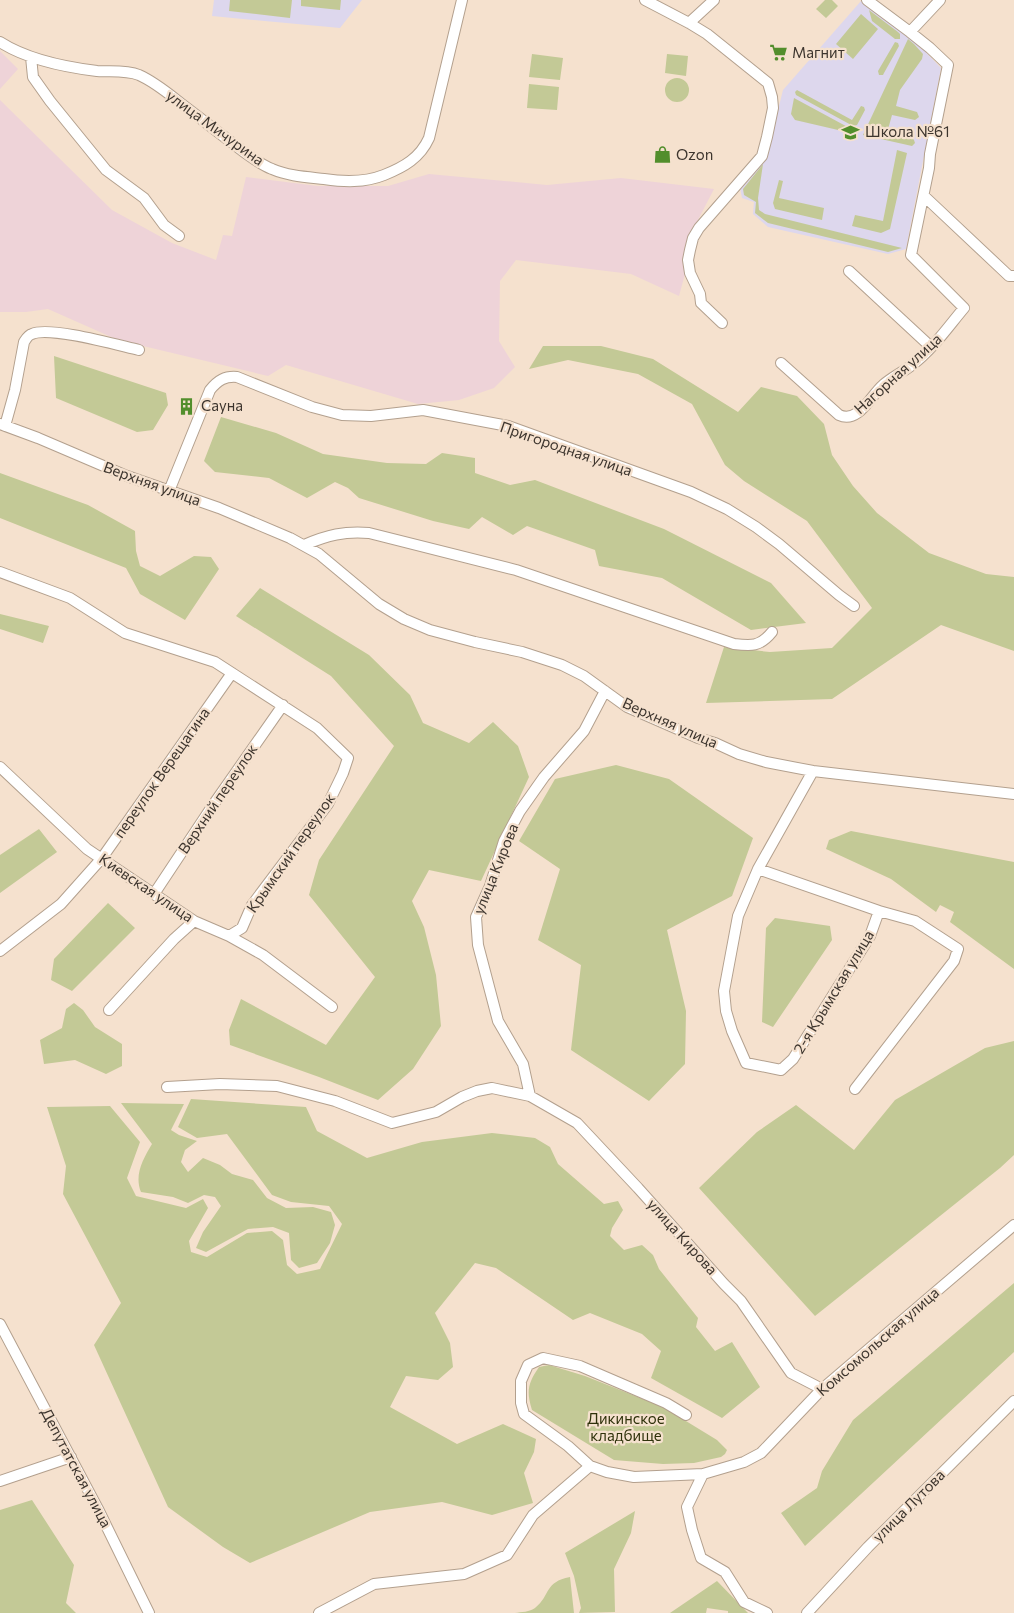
<svg xmlns="http://www.w3.org/2000/svg" width="1014" height="1613" font-family="Commissioner,sans-serif">
<rect width="100%" height="100%" fill="#f5e1ce"/>
<path fill="#eed3d8" d="M0 51 18 69 0 89Z
M0 100 112 210 172 243 216 260 223 235 232 236 246 177 318 186H388L429 174 547 185 621 178 714 189 685 245V274L679 296 631 274 516 260 500 281 499 341 515 367 494 388 459 400 418 404 286 365 268 376 118 340 48 309 26 312H0Z"/>
<path fill="#ddd7ed" d="M214 0H362L340 28 212 16Z
M861 1 918 44 941 68 906 249 888 254 768 227 753 214 754 202 742 198 740 188 749 180 767 154 783 90Z"/>
<path fill="#c3c996" d="M230 0H292L290 18 229 11Z
M301 0H341L340 10 301 6Z
M825 0H832L838 6 826 18 816 9Z
M869 10 898 32 900 34V39H895L872 21Z
M861 14 878 29 853 59 836 44Z
M908 39 914 44 923 54 922 59 900 90 896 106 917 112 919 117 915 120 892 115 887 133 912 138 914 140 915 143 912 146 863 135Z
M895 42 898 43 899 46 884 73 883 75H879L878 71Z
M532 54 563 58 560 80 529 77Z
M667 54 688 56 686 76 665 73Z
M665 90a12 12 0 1 1 24 0a12 12 0 1 1-24 0Z
M529 84 559 87 557 110 527 108Z
M797 90 852 120 861 106 864 107 865 110 857 125 853 126 796 95 795 92Z
M794 98 855 131 851 133 795 120 791 114Z
M897 150 907 153 890 229 881 233 852 226 855 215 883 221Z
M763 164 758 198 759 210 765 214 902 248 888 252 768 223 755 213 756 202 744 195 743 189Z
M779 180 783 181 779 198 824 208 822 220 775 209 773 203Z
M543 346H601L653 359 738 412 761 387 797 396 824 424 832 455 853 486 877 513 929 553 986 574 1014 577V651L941 625 832 699 706 703 724 647 770 652 832 648 872 608 807 521 744 481 725 465 692 404 638 374 568 360 529 369Z
M54 356 166 393 168 405 153 430 137 432 56 398Z
M221 417 276 433 323 454 387 463 426 464 442 453 475 458V473L510 485 535 480 664 529 771 583 806 623 751 630 662 578 599 566 595 550 527 526 513 535 482 517 469 529 433 521 359 498 348 488 335 482 307 498 269 478 215 472 204 461Z
M0 473 88 505 135 531 136 551 140 566 160 576 194 556 211 557 219 569 185 620 140 594 126 568 0 518Z
M260 588 369 655 410 695 423 723 469 743 493 722 518 746 529 777 481 881 429 870 412 901 424 927 436 975 441 1026 413 1069 378 1100 319 1077 230 1045 229 1030 241 999 326 1045 375 977 309 895 319 860 394 746 331 676 236 616Z
M0 614 49 626 43 643 0 629Z
M616 765 669 779 753 838 732 896 667 930 686 1011 685 1064 649 1101 571 1050 581 965 538 940 560 869 519 841 555 779Z
M39 829 57 852 0 893V855Z
M851 831 1014 862V969L950 922 954 912 940 905 936 912 891 879 826 849 829 840Z
M108 903 135 928 72 991 51 980 54 959Z
M775 918 830 926 832 940 773 1027 762 1022 766 928Z
M74 1003 83 1010 95 1027 122 1044V1066L106 1074 75 1060 44 1064 40 1040 62 1028 66 1009Z
M1014 1041V1155L1000 1168 815 1316 699 1188 757 1132 796 1105 854 1150 895 1100 985 1048Z
M191 1099 306 1107 317 1131 367 1158 422 1142 492 1133 535 1138 550 1147 558 1164 604 1204 618 1201 623 1210 612 1228 610 1236 624 1250 642 1245 653 1255 659 1269 698 1318 696 1327 715 1351 732 1342 760 1387 722 1418 651 1378 661 1351 642 1334 590 1313 573 1320 496 1268 475 1263 435 1313 450 1343 453 1367 438 1380 406 1376 390 1407 457 1444 503 1424 536 1439 534 1452 524 1473 533 1503 492 1515 442 1502 370 1512 250 1563 223 1547 168 1507 94 1345 121 1303 63 1194 66 1166 47 1107 110 1106 140 1142 127 1178 136 1196 186 1208 203 1199 208 1208 189 1241 191 1252 207 1257 247 1233 272 1231 283 1240 287 1265 297 1274 320 1269 342 1224 329 1206 291 1202 272 1195 227 1134 197 1138 178 1127Z
M121 1103 184 1104 171 1130 179 1135 197 1141 185 1150 181 1162 188 1172 203 1158 220 1165 232 1174 253 1180 267 1198 286 1208 313 1207 331 1212 335 1225 330 1243 317 1263 299 1268 291 1260 289 1233 273 1227 248 1229 206 1252 196 1248 203 1232 221 1206 215 1197 204 1195 188 1203 173 1197 141 1192C134 1175 143 1159 152 1144Z
M1014 1283V1352L805 1546 781 1513 817 1488 822 1471 853 1420Z
M549 1365 585 1376 663 1407 717 1440 727 1450 725 1454 721 1457 694 1463 663 1464 614 1460 532 1410C526 1391 528 1383 539 1367Z
M32 1500 74 1565 66 1603 76 1613H0V1510Z
M635 1511 631 1533 614 1569 615 1612 579 1613 581 1608 574 1576 565 1553Z
M570 1577 574 1613H515C521 1612 530 1612 535 1608 551 1595 544 1582 570 1577Z
M717 1581 748 1613H728V1611L707 1608 706 1613H670Z"/>
<g fill="none" stroke-linecap="round" stroke-linejoin="round">
<defs>
<path id="minor" d="M645 0 689 23 707 34 768 83 772 97 773 108 767 137 762 156 699 228 693 238 690 250 688 260 690 273 700 294 701 303 722 323
M867 0 910 32 940 0
M689 23 714 0
M0 42C28 60 64 67 97 71 111 72 126 70 139 75 155 82 169 94 183 105 199 117 215 130 231 142 244 152 257 163 272 169 288 176 306 177 324 179 344 182 364 183 384 175 404 167 420 158 429 138L462 0
M31 57 33 77 50 101 106 170 144 198 164 225 179 236
M924 196 1009 276H1014
M849 271 931 347
M781 363 839 415C859 424 871 395 883 385 892 377 903 372 912 365 932 350 948 327 964 308L911 255 929 168 930 154 948 65 930 48 910 32
M0 424 38 438 127 476 219 508 290 538 319 554 379 604 404 619 430 630 475 642 522 652 562 665 584 676 627 707 698 738 715 743 739 754 766 762 813 771 1014 794
M5 426 15 390 24 342C26 339 28 335 32 334 50 326 117 345 139 350
M169 491 210 390C218 380 225 376 237 377L312 407 342 415 371 416 423 410 508 426 691 492 727 509 756 527 779 544 839 595 854 606
M304 545C328 535 344 531 369 533L516 570 734 644C751 646 760 647 772 632
M0 572 70 598 125 633 215 662 317 728 348 758 343 773 328 804 252 905 242 928 229 936
M0 767 87 849 194 921 229 936 263 955 332 1007
M813 771 758 869 738 916 724 991 726 1011 732 1031 746 1063 781 1070 793 1059 870 936 879 911 915 921 958 949 954 961 855 1089
M758 869 879 911
M154 894 213 805 283 705
M0 951 61 904 102 858 232 673
M109 1010 174 939 194 921
M167 1087 220 1084 277 1086 335 1101 392 1123 436 1112 462 1097 477 1091 492 1088 530 1096 577 1123 638 1188 724 1284 741 1301 791 1373 822 1389
M530 1096 523 1064 498 1021 478 945 476 917 490 886 504 841 520 811 544 777 584 731 605 691
M0 1324 98 1509 149 1613
M590 1466 568 1446 524 1414 521 1403V1381L528 1365 543 1358 580 1366 666 1403 686 1415
M703 1474 687 1507 692 1530 701 1558 725 1572 744 1602 767 1613
M0 1481 71 1457
M319 1613 374 1584 464 1574 507 1555 533 1515 590 1466 607 1472 634 1477 703 1474 744 1462 761 1453 822 1389 1014 1225
M807 1613 868 1547 1014 1401"/>
</defs>
<use href="#minor" stroke="#b3a08e" stroke-width="12"/>
<use href="#minor" stroke="#fff" stroke-width="10"/>
</g>
<defs>
<symbol id="supermarket-bare" viewBox="-9 -9 18 18"><path d="M-6-5.5h2.5l.6 2H6L4.5 2H-2.5L-4.4-4H-6ZM-1.5 3.2a1.3 1.3 0 1 0 .1 0ZM3 3.2a1.3 1.3 0 1 0 .1 0Z" fill="#528e2c" stroke="#f5e1ce" stroke-width="2.5" paint-order="stroke"/></symbol>
<symbol id="school-bare" viewBox="-9 -9 18 18"><path d="M0-5L7-2L0 1L-7-2ZM-4 1L0 2.5L4 1V4Q0 6-4 4Z" fill="#528e2c" stroke="#f5e1ce" stroke-width="2.5" paint-order="stroke"/></symbol>
<symbol id="shop-bare" viewBox="-9 -9 18 18"><path d="M-5-2.5h2.3a2.7 3.5 0 0 1 5.4 0H5L5.5 6h-11ZM-1.5-2.5h3a1.5 2.3 0 0 0-3 0Z" fill="#528e2c" stroke="#f5e1ce" stroke-width="2.5" paint-order="stroke"/></symbol>
<symbol id="building-bare" viewBox="-9 -9 18 18"><path d="M-4-6H4V6H1V3H-1V6H-4ZM-2.5-4.3h1.7v1.8h-1.7ZM.8-4.3h1.7v1.8H.8ZM-2.5-1h1.7V.8h-1.7ZM.8-1h1.7V.8H.8Z" fill="#528e2c" stroke="#f5e1ce" stroke-width="2.5" paint-order="stroke"/></symbol>
</defs>
<g fill-rule="evenodd">
<use href="#supermarket-bare" x="766" y="40" width="25" height="25"/>
<use href="#school-bare" x="838" y="120" width="25" height="25"/>
<use href="#shop-bare" x="650" y="142" width="25" height="25"/>
<use href="#building-bare" x="174" y="394" width="25" height="25"/>
</g>
<g text-anchor="middle" stroke-width="4.5" stroke-linejoin="round" paint-order="stroke">
<g font-size="15" fill="#3d352e" stroke="#f5e1ce" text-anchor="start">
<text x="792" y="58">Магнит</text>
<text x="865" y="137">Школа №61</text>
<text x="676" y="160">Ozon</text>
<text x="201" y="411">Сауна</text>
</g>
<g font-size="15" fill="#3d352e" stroke="#f5e1ce">
<text transform="translate(215 128) rotate(36)" y="5">улица Мичурина</text>
<text transform="translate(898 374) rotate(-42)" y="5">Нагорная улица</text>
<text transform="translate(566 449) rotate(19)" y="5">Пригородная улица</text>
<text transform="translate(152 484) rotate(20)" y="5">Верхняя улица</text>
<text transform="translate(670 723) rotate(24)" y="5">Верхняя улица</text>
<text transform="translate(162 773) rotate(-55)" y="5">переулок Верещагина</text>
<text transform="translate(218 799) rotate(-56)" y="5">Верхний переулок</text>
<text transform="translate(291 853) rotate(-55)" y="5">Крымский переулок</text>
<text transform="translate(496 869) rotate(-68)" y="5">улица Кирова</text>
<text transform="translate(146 888) rotate(34)" y="5">Киевская улица</text>
<text transform="translate(834 992) rotate(-59)" y="5">2-я Крымская улица</text>
<text transform="translate(682 1237) rotate(48)" y="5">улица Кирова</text>
<text transform="translate(878 1342) rotate(-41)" y="5">Комсомольская улица</text>
<text transform="translate(76 1468) rotate(62)" y="5">Депутатская улица</text>
<text transform="translate(909 1506) rotate(-45)" y="5">улица Лутова</text>
</g>
<g font-size="15" fill="#2f320b" stroke="#f5e1ce">
<text x="626" y="1424">Дикинское<tspan x="626" dy="17">кладбище</tspan></text>
</g>
</g>
</svg>
